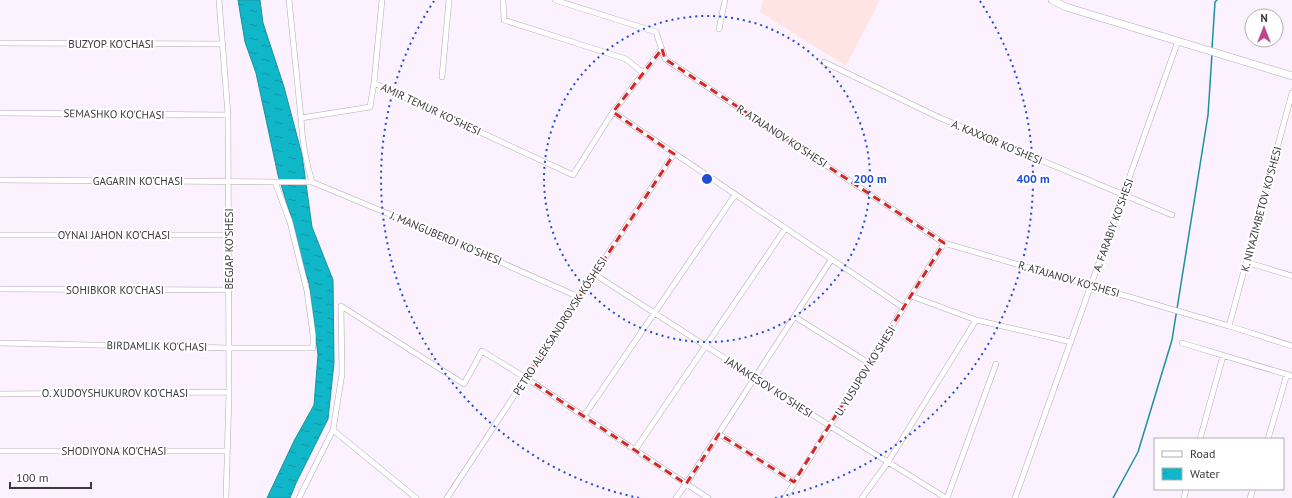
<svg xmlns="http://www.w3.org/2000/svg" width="1292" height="498" font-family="'PT Sans',sans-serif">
<defs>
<pattern id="water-ripples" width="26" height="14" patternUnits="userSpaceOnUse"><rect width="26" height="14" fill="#0fb7c8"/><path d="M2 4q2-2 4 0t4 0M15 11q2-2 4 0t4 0" fill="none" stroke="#1096a4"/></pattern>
</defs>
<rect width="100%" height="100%" fill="#fcf1fe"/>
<path fill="#ffe4e4" d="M763 0H880L846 66 760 12Z"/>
<path fill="url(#water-ripples)" stroke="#1c919e" d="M238 0H260L263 23 284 87 302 155 312 227 333 280 334 363 328 419 296 483 290 498H267L294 441 314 405 318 355 309 283 303 265 293 223 278 175 256 73 245 42Z"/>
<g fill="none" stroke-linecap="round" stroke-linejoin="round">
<path stroke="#1c919e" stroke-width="1.5" d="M1212 48 1215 2 1217 0
M1113 498 1138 452 1172 340 1208 115 1212 54"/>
<defs>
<path id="street" d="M219 0 228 115 229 392 226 498
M289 0 301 118C302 142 305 159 312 182
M503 0 504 20 626 59 643 73
M555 0 656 32 665 59 944 243 1229 326 1292 346
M719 29 725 0
M0 43 223 44
M824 62 938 117 1172 215
M442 77 449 0
M374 83 382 0
M613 112 904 308
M0 113 228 115
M301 118 370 107 374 83 573 175 613 112 662 49
M0 180 280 182H312L425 229 579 297
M0 235H229
M1246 262 1292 276
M594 274 830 426 946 498
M0 289 229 290
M911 296 976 320 1071 342
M341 306 464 384 482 351 526 378 708 498
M795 317 869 363
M1229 326 1292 93
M0 343 229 348H313V335L307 291 290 222 275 182
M1182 343 1292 376
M0 394 229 392
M584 416 735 195
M333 430 416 498
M719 434 794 482
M1200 439 1223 356
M1268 439 1287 374
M635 450 785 229
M0 451H227
M299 498 333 430 342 374 341 306
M447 498 579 297 674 154
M676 498 686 484 831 260
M785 498 944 243
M862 498 888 462 976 320
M947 498 996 364
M1015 498 1178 41
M1184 498 1186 489
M1250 498 1253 489"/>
<path id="secondary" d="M1052 0 1066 7 1292 76"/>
</defs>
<use href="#street" stroke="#b3aab5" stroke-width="6"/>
<use href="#secondary" stroke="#b3aab5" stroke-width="8"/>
<use href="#street" stroke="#fff" stroke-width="5"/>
<use href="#secondary" stroke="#fff" stroke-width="7"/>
</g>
<path fill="none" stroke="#d62828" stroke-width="3" stroke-dasharray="8 5" stroke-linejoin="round" d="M662 49 665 59 944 243 794 482 719 434 686 484 526 378 674 154 613 112Z"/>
<g fill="none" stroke="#1d4ed8" stroke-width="2" stroke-dasharray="2 4">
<circle cx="707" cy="179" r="163"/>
<path d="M639 498A326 326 0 0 1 434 1M980 1A326 326 0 0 1 775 498"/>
</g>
<g text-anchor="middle" stroke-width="4" stroke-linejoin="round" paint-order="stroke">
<g font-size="11" fill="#3b373c" stroke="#fff">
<text x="111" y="48">BUZYOP KO'CHASI</text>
<text transform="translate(431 109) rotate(25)" y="4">AMIR TEMUR KO'SHESI</text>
<text transform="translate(114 114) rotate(1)" y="4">SEMASHKO KO'CHASI</text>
<text transform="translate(782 136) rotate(33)" y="4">R. ATAJANOV KO'SHESI</text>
<text transform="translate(997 142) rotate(23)" y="4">A. KAXXOR KO'SHESI</text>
<text x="138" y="185">GAGARIN KO'CHASI</text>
<text transform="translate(1261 209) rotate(-75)" y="4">K. NIYAZIMBETOV KO'SHESI</text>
<text transform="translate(1113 225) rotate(-70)" y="4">A. FARABIY KO'SHESI</text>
<text x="114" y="239">OYNAI JAHON KO'CHASI</text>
<text transform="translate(446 238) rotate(23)" y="4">J. MANGUBERDI KO'SHESI</text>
<text transform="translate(229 249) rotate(-90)" y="4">BEGJAP KO'SHESI</text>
<text transform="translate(1069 279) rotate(16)" y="4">R. ATAJANOV KO'SHESI</text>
<text x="115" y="294">SOHIBKOR KO'CHASI</text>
<text transform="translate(560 326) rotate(-57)" y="4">PETRO ALEKSANDROVSK KÓSHESI</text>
<text transform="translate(157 346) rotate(1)" y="4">BIRDAMLIK KO'CHASI</text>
<text transform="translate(865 371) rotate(-58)" y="4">U. YUSUPOV KO'SHESI</text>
<text transform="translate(769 387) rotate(33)" y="4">JANAKESOV KO'SHESI</text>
<text x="115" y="397">O. XUDOYSHUKUROV KO'CHASI</text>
<text x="114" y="455">SHODIYONA KO'CHASI</text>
</g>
</g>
<circle cx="707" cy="179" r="6" fill="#1d4ed8" stroke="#fff" stroke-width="2"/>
<g font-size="12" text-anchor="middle" font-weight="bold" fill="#1d4ed8" stroke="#fff" stroke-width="4" stroke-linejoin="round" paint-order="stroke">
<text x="870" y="183">200 m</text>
<text x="1033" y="183">400 m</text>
</g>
<rect x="1154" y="438" width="130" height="52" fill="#ffffff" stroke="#b1afb1"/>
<rect x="1162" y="451" width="20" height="6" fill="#ffffff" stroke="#b1afb1"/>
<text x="1190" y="458" font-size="12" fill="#3b373c">Road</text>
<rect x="1162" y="468" width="20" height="12" fill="url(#water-ripples)" stroke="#b1afb1"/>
<text x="1190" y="478" font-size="12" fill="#3b373c">Water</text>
<g transform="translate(1264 28)"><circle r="19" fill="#ffffff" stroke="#b1afb1"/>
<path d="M0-3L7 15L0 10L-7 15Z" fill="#bf4494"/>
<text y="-6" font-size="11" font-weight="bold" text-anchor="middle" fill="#3b373c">N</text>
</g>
<path d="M10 482v6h81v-6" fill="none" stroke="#3b373c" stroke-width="2"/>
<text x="16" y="482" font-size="12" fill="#3b373c" stroke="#ffffff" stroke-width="3" paint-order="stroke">100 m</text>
</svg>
